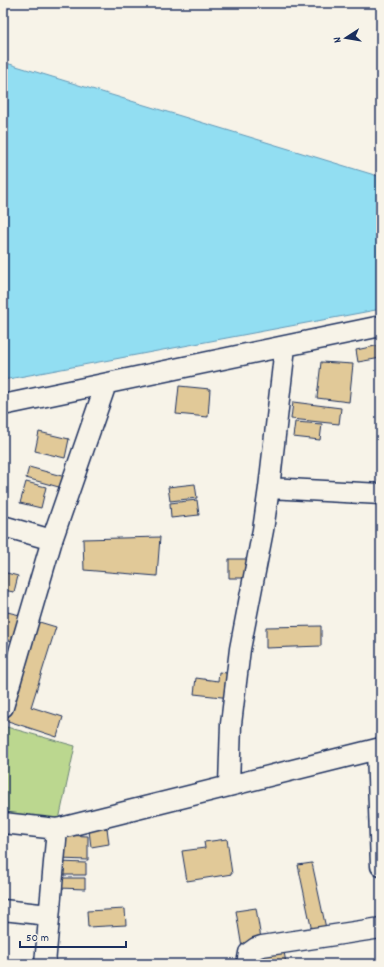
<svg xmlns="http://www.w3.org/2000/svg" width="384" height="967" font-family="Dekko,sans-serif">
<rect width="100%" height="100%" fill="#f7f3e8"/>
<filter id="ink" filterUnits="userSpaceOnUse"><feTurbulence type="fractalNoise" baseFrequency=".025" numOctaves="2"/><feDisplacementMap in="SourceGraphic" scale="8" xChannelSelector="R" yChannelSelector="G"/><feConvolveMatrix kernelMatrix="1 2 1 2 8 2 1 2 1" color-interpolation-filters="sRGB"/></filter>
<g filter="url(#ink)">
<path fill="#bbd78f" stroke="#6b8376" d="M3 726 75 746 57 829 3 823Z"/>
<path fill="#92def2" stroke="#6298b7" d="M3 62 381 177V309L3 380Z"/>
<path fill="#e1c998" stroke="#1b2f5e" d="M380 345 381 358 358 362 356 350Z
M321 362 353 364 349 402 317 398Z
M179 386 210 389 208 417 176 414Z
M293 402 341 408 339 424 291 419Z
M295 422 322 424 320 440 293 437Z
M39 432 69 439 65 458 35 451Z
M29 467 69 478 66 489 26 478Z
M26 482 46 487 41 508 20 503Z
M195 484 197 498 170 501 168 487Z
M197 500 199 515 171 518 170 503Z
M160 537 157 576 84 570 83 539Z
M229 559H251V578H229Z
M3 572 18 576 14 592 3 590Z
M3 611 24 616 19 642 3 639Z
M36 621 56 627 31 707 63 717 57 737 5 720Z
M321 626V646L266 648V627Z
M219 672 234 674 231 698 194 694 196 678 218 681Z
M107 828 109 844 91 847 89 830Z
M60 835 88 836V860L59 859Z
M227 839 232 874 187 881 182 851 205 848 204 842Z
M59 862 86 863V875H59Z
M312 863 327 933 313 936 298 865Z
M59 878H85V889L59 888Z
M256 908 262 945 242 948 236 911Z
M125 909 126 925 88 927 87 911Z
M284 951 286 964H255L254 956Z
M91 960 114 961V964H91Z
M237 960 238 964H213Z"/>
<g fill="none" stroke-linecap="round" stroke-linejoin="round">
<defs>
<path id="minor" d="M3 405 381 326
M269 488 381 494
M3 526 52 540
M3 707 52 540 106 384
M377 749 381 866
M229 785 231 724 240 649 263 530 269 488 285 347
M3 823 57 829 381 748
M3 910 49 915
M45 964 57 829
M247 964 249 953 256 948 262 946 381 928"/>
</defs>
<use href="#minor" stroke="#1b2f5e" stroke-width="23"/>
<use href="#minor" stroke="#f7f3e8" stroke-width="20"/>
</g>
</g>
<rect width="384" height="967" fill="none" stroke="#f7f3e8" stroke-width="16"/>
<rect x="8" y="8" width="368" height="951" fill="none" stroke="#1b2f5e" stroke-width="1.5" filter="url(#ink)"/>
<g transform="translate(346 38) rotate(258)" stroke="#f7f3e8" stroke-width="3" paint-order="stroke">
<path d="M0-3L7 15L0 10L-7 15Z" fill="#1b2f5e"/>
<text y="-6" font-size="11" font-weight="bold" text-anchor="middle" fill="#1b2f5e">N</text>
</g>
<path d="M20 941v6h106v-6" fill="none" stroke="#1b2f5e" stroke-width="2"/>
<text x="26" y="941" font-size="12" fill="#1b2f5e" stroke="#f7f3e8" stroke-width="3" paint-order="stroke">50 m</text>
</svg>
